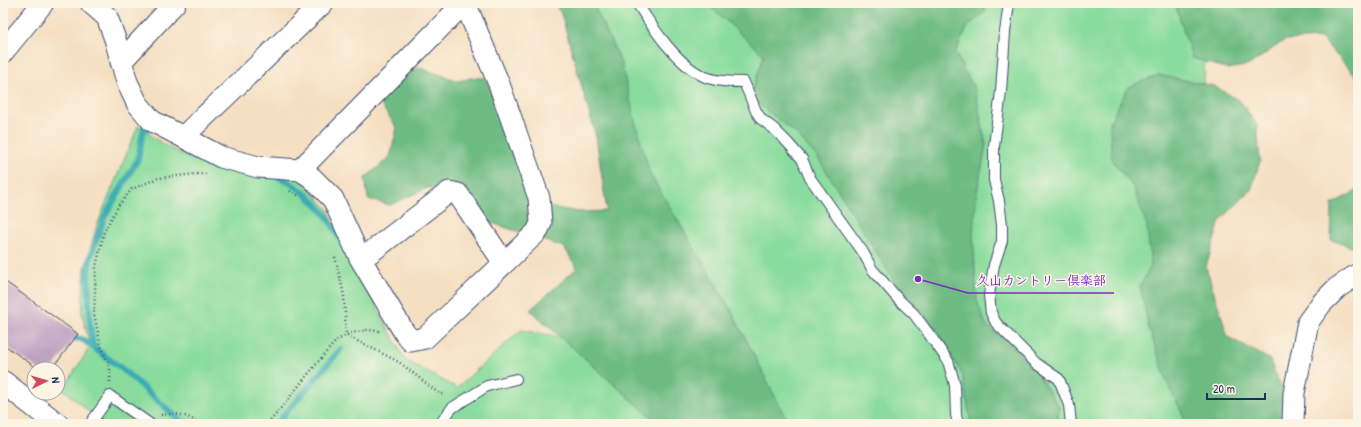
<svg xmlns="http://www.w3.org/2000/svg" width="1361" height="427" font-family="'Patrick Hand','Klee One',sans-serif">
<rect width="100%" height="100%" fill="#fcf5e5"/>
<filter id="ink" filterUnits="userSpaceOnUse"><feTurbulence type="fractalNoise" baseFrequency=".025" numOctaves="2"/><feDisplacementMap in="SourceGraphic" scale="8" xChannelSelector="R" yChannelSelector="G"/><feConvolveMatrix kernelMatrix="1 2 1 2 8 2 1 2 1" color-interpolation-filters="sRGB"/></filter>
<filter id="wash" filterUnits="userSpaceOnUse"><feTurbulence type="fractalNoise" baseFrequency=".012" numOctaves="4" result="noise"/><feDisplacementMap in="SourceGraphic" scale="16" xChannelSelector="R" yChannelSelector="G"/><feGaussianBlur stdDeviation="0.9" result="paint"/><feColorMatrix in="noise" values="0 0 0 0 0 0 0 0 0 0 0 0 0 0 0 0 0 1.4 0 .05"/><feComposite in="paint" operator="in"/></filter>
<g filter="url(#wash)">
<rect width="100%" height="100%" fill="#f5dfc2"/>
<path fill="#89dc9d" stroke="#52867e" d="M554 3H1233L1205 55 1192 347 1280 424H715L607 211 596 136 561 13Z
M138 126C150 134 161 144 174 150 211 169 254 170 295 173L327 208 347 251 405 360 457 388 521 330 561 337 665 424H103L63 389 90 347 82 313 85 268 97 225Z"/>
<path fill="#6ebc84" stroke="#447671" d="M554 3H593L621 63 636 125 650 174 731 310 789 424H659L530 310 577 268 564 247 486 221 458 189 427 188 390 205 368 199 365 178 390 157 397 128 379 102 399 80 417 67 459 81 471 78H485L498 106 536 205 579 212 607 211 596 136 561 13Z
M700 3H985V12L968 26 955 53 975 90 986 145 977 192 973 235 977 301 986 325 1026 357 1059 407 1057 424H971L963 376 936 329 893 279 818 158 794 132 750 97 764 55 711 7Z
M1175 3H1358V79L1321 38 1285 40 1249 65 1228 69 1192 58Z
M1159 75 1214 86 1240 101 1257 125 1260 161 1251 190 1220 221 1206 267 1228 337 1269 359 1284 393 1280 424H1184V417L1167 382 1149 329 1140 286 1151 266 1147 226 1133 187 1111 159 1110 122 1128 87Z
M1358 190V248H1355L1331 240 1332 204Z"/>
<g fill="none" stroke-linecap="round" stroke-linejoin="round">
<path stroke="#39abb3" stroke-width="6" d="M278 177C294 183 314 200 324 213 332 223 337 235 343 245
M70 334 74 338 82 339 121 368 184 424
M93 347 90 323 88 273 90 258 105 216 138 159 144 126 150 129
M276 424 341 349"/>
</g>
<g id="blocks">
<path fill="#bea0c3" d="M3 280 78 334 52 369H38L3 344Z"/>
</g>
</g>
<g filter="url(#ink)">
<use href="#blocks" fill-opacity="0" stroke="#3c496d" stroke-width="1"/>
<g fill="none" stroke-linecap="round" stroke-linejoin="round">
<defs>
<path id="lane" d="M637 3C653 28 679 68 708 78 720 82 732 82 744 82L756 111 761 119 773 128 788 143 802 159 810 178 863 252 872 269 898 299 914 314 934 341 948 361 955 385 956 415 958 424
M1009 3 1005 32 1001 92 994 146V180L999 201 1002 225V241L994 265 989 295 991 313 996 323 1036 363 1059 379 1069 405 1071 424
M90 424 110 396 150 424
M440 424 452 408 487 386 516 379"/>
<path id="street" d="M91 3 107 17 115 39 127 82 137 103 152 121 183 137 323 3
M3 52 43 3
M121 62 175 3
M183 137 221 157 258 167 300 170 311 177 333 199 360 258 404 332 411 341 425 338 537 232 541 223 539 198 499 84 465 3
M300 170 464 3
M360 258 371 252 449 192 458 194 504 263
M1293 424 1294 393 1308 322 1321 304 1337 288 1358 274"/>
<path id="secondary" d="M3 382 57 424"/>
</defs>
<use href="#lane" stroke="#3c496d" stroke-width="12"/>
<use href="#street" stroke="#3c496d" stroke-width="23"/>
<use href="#secondary" stroke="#3c496d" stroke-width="24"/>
<path stroke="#3c496d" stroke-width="2.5" stroke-dasharray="1 3" stroke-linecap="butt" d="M290 191 299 196
M335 257 344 295 346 335 399 362 437 392 445 395
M110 382V369L101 346 94 314 96 267 104 232 119 205 132 189 158 178 196 174H208
M161 415C177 413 186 414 200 424
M268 424 322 357 337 340 351 333 367 330 380 331"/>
<use href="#lane" stroke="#fff" stroke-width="10"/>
<use href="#street" stroke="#fff" stroke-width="21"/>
<use href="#secondary" stroke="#fff" stroke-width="22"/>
</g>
</g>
<path fill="none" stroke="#7b2cbf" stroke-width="1.5" d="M918 279L968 293H1114"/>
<circle fill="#7b2cbf" stroke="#fcf5e5" stroke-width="1.5" cx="918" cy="279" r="4"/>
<g font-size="13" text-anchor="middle" font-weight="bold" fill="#7b2cbf" stroke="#fcf5e5" stroke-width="3" stroke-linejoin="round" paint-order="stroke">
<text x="1041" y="285">久山カントリー倶楽部</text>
</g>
<rect width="1361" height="427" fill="none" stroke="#fcf5e5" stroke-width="16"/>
<g transform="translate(46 381) rotate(85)"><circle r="19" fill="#fcf5e5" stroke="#a2a6af"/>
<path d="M0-3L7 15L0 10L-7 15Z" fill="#d1495b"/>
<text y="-6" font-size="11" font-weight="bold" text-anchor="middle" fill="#1b2f5e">N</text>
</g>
<path d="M1207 393v6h58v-6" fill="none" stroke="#1b2f5e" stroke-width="2"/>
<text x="1213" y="393" font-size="12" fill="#1b2f5e" stroke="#fcf5e5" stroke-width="3" paint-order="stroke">20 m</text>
</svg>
